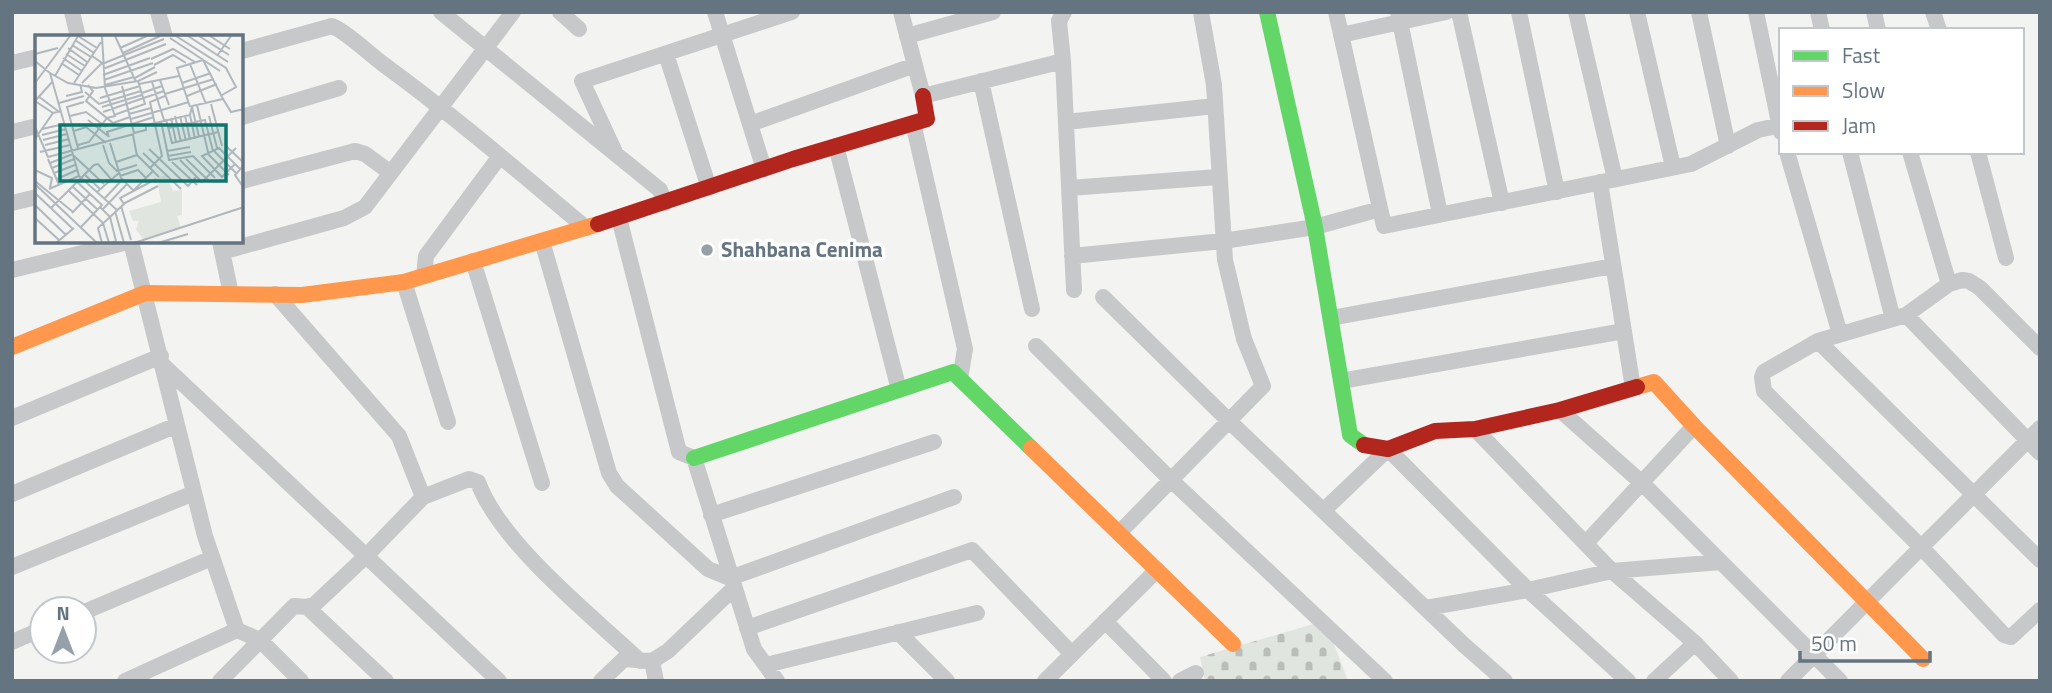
<svg xmlns="http://www.w3.org/2000/svg" width="2052" height="693" font-family="'Titillium Web',sans-serif">
<defs>
<pattern id="cemetery-stones" width="16" height="16" patternUnits="userSpaceOnUse" patternTransform="scale(1.75)"><rect width="16" height="16" fill="#e1e5df"/><path d="M2 7V4a2 2 0 0 1 4 0v3zM10 15v-3a2 2 0 0 1 4 0v3z" fill="#babeba"/></pattern>
</defs>
<rect width="100%" height="100%" fill="#f3f3f1"/>
<path fill="url(#cemetery-stones)" d="M1317 623 1329 631 1348 681H1205L1200 657Z"/>
<g fill="none" stroke-linecap="round" stroke-linejoin="round">
<path stroke="#c7c8c9" stroke-width="16" d="M72 12 78 37
M158 12 165 37
M441 12 660 190 665 203
M560 12 579 29
M715 12 764 169
M901 12 923 96 1063 61
M1064 12 1059 21 1063 61 1074 290
M1336 12 1384 226 1691 164 1758 130 1781 125
M1398 12 1440 214
M1459 12 1502 203
M1519 12 1557 192
M1576 12 1615 179
M1637 12 1673 167
M1699 12 1728 146
M1756 12 1781 132
M1818 12 1822 30
M1874 12 1878 30
M1933 12 1939 30
M1341 35 1446 12
M907 36 993 12
M242 51 332 26C347 32 368 53 383 64 453 115 519 172 586 228
M666 54 709 188
M12 63 37 57
M981 81 1032 309
M242 117 339 88
M1066 122 1215 106
M913 123 965 349 960 379
M750 124 915 65
M12 132 37 126
M836 146 899 390
M615 152 582 81 792 12
M1787 152 1840 334
M1850 152 1893 319
M1910 152 1949 284
M1978 152 2006 258
M242 181 355 151 365 154 391 173
M1600 182 1633 388
M1069 188 1218 177
M12 203 37 197
M619 218 679 452 694 458 754 649 777 681
M542 241 609 473 617 486 708 569 730 578 954 497
M131 242 205 536 237 630 260 640 301 681
M220 242 231 294
M222 252 344 218 365 207 513 12
M1072 256 1223 241 1315 227 1380 209
M473 261 542 483
M12 270 128 242
M424 276 426 256 500 156
M404 282 448 422
M275 294 399 436 423 497
M1103 297 1229 421 1464 645 1505 681
M1906 315 2040 453
M1331 318 1613 266
M1818 341 2040 560
M1036 346 1171 480 1385 681
M2040 348 1980 288 1969 281 1962 280 1949 284 1906 315 1818 341 1764 372 1762 377 1764 391 1922 548 2004 635 2011 637 2040 610
M163 365 499 681
M1341 381 1624 331
M1560 410 1642 483 1840 681
M12 418 161 356
M1475 429 1612 571 1695 643 1731 681
M12 494 177 425
M1323 511 1388 449 1528 590 1628 681
M711 515 934 442
M1119 533 1263 386 1244 339 1225 260 1214 85 1201 12
M1586 543 1694 426
M12 567 194 493
M307 607 386 681
M1426 608 1528 590 1612 571 1721 562
M84 612 212 558
M1105 621 1164 681
M747 628 972 550 1072 654
M898 632 947 681
M12 642 42 629
M652 661 656 681
M766 665 977 613
M125 681 237 630
M220 681 294 606 307 607 315 604 366 556 423 497 469 479 478 482C500 543 592 616 640 661
M601 681 624 659 652 661 668 651 734 588
M1045 681 1157 570
M1180 681 1196 673
M1654 681 1695 643
M1788 681 2040 428"/>
<path stroke="#63d668" stroke-width="16" d="M1267 12 1315 227 1350 435 1364 445
M694 458 953 372 1031 448"/>
<path stroke="#ff974d" stroke-width="16" d="M12 347 145 293 302 295 404 282 598 224
M1637 387 1654 382 1694 426 1923 659
M1031 448 1233 644"/>
<path stroke="#b3261e" stroke-width="16" d="M598 224 793 159 927 119 923 96
M1364 445 1388 449 1435 431 1475 429 1560 410 1637 387"/>
</g>
<circle fill="#96a0a8" stroke="#fff" stroke-width="2.5" cx="707" cy="250" r="7"/>
<g text-anchor="middle" stroke-width="7" stroke-linejoin="round" paint-order="stroke">
<g font-size="21" font-weight="bold" fill="#647480" stroke="#fff" text-anchor="start">
<text x="721" y="257">Shahbana Cenima</text>
</g>
</g>
<g transform="translate(35 35)">
<rect width="208" height="208" fill="#f3f3f1"/>
<path d="M131 140 138 156 147 155V180L142 181 146 193 108 204 101 194 104 186H98L94 176 126 167 122 143Z" fill="#e1e5df"/>
<path fill="none" stroke="#b1b8bd" stroke-width="2" d="M43 1 62 13M80 1 101 47M141 1 191 33 201 52 187 60M153 1 193 27M164 1 194 20M175 1 195 14M135 3 185 36M40 5 59 18M37 10 56 22M33 13 52 27M85 13 112 1M88 18 125 1M0 19 23 13M31 19 50 31M182 21 196 1M28 23 47 36M116 24 138 14 160 27M0 26 15 38 44 141 82 175M26 28 44 40M67 29 129 4M155 29 171 69M119 30 138 20 151 28M68 34 131 9M15 38 33 48 61 53 103 46M68 40 115 23M20 41 43 1M100 43 120 32M69 45 118 28M125 45 134 70M117 47 129 85M0 48 35 1M39 48 66 7M47 48 67 28 57 21M147 48 176 38M104 49 144 41M53 50 58 56 51 66 78 88 95 82M70 50 99 42M87 51 99 98 111 95V90L155 80 157 71 188 64 196 77 209 74M50 57 64 69 106 56M107 58 127 51M130 59 179 44M3 61 23 76M31 61 47 57 45 49M152 61 182 49M65 63 105 51M0 66 18 46M0 66 18 78M24 68 49 61M176 69 187 111M162 70 173 117M67 72 107 60M155 72 142 33 168 25 188 64M157 72 164 102M68 77 129 56M94 79 116 73M79 80 110 69 103 46 122 37M150 80 155 105M155 80 160 104M35 81 51 77 71 92M140 81 146 107M145 81 151 106M174 81 182 113M136 83 141 107M96 84 154 67M131 84 137 108 183 97M53 85 73 101M126 86 134 125 158 121 180 143M0 92 13 122 99 99M133 93 170 85 178 116M7 94 29 89M39 96 51 92 71 108M7 100 31 94M98 100 102 121M74 102 72 97 119 82M0 104 18 78 26 76M8 105 32 99M75 108 86 143 99 156M10 110 34 104M43 110 54 107 72 83 80 81 70 53 67 1M68 110 74 128 82 136 102 130M191 111 209 128M43 113 32 72 49 67M114 114 153 151 161 142M132 116 155 112M179 116 201 138M5 117 35 110M108 118 146 154M172 118 194 140M38 120 69 149M133 121 156 117M13 124 24 150M151 124 175 147M145 125 167 147 201 113M81 127 102 120 124 142M137 127 162 150M15 128 38 119M200 129 187 142 167 121 184 113 205 134M209 130 200 140 209 153M17 133 39 124M115 133 127 121 115 67 130 61M0 135 17 143 15 153M19 138 40 130M49 139 65 154M85 141 103 135 111 143M22 144 42 135M0 146 38 177M41 146 67 170 46 192M0 149 62 208M37 151 63 175M14 154 44 141M33 155 68 188 74 208M99 155 118 136M62 157 84 138M0 158 38 194M69 164 87 145M88 169 123 151M0 170 31 200M86 171 96 205M65 172 75 182 81 206 76 208M16 173 59 130 63 129 76 144M67 175 92 149M80 176 89 208M37 178 55 159M0 183 24 205M21 208 39 193M67 208 63 193 89 169 85 163 121 144M99 208 209 172M123 208 153 199"/>
<path fill="#0f766e" fill-opacity="0.15" stroke="#0f766e" stroke-width="3.5" d="M25 90H191V146H25Z"/>
<rect width="208" height="208" fill="none" stroke="#647480" stroke-width="3.5"/>
</g>
<rect width="2052" height="693" fill="none" stroke="#647480" stroke-width="28"/>
<rect x="1779" y="28" width="245" height="126" fill="#ffffff" stroke="#c1c7cc" stroke-width="2"/>
<rect x="1793" y="51" width="35" height="10" fill="#63d668" stroke="#c1c7cc" stroke-width="2"/>
<text x="1842" y="63" font-size="21" fill="#647480">Fast</text>
<rect x="1793" y="86" width="35" height="10" fill="#ff974d" stroke="#c1c7cc" stroke-width="2"/>
<text x="1842" y="98" font-size="21" fill="#647480">Slow</text>
<rect x="1793" y="121" width="35" height="10" fill="#b3261e" stroke="#c1c7cc" stroke-width="2"/>
<text x="1842" y="133" font-size="21" fill="#647480">Jam</text>
<g transform="translate(63 630)"><circle r="33" fill="#ffffff" stroke="#c1c7cc" stroke-width="2"/>
<path d="M0-5L12 26L0 18L-12 26Z" fill="#96a0a8"/>
<text y="-10" font-size="19" font-weight="bold" text-anchor="middle" fill="#647480">N</text>
</g>
<path d="M1800 651v10h130v-10" fill="none" stroke="#647480" stroke-width="3.5"/>
<text x="1811" y="651" font-size="21" fill="#647480" stroke="#ffffff" stroke-width="5" paint-order="stroke">50 m</text>
</svg>
